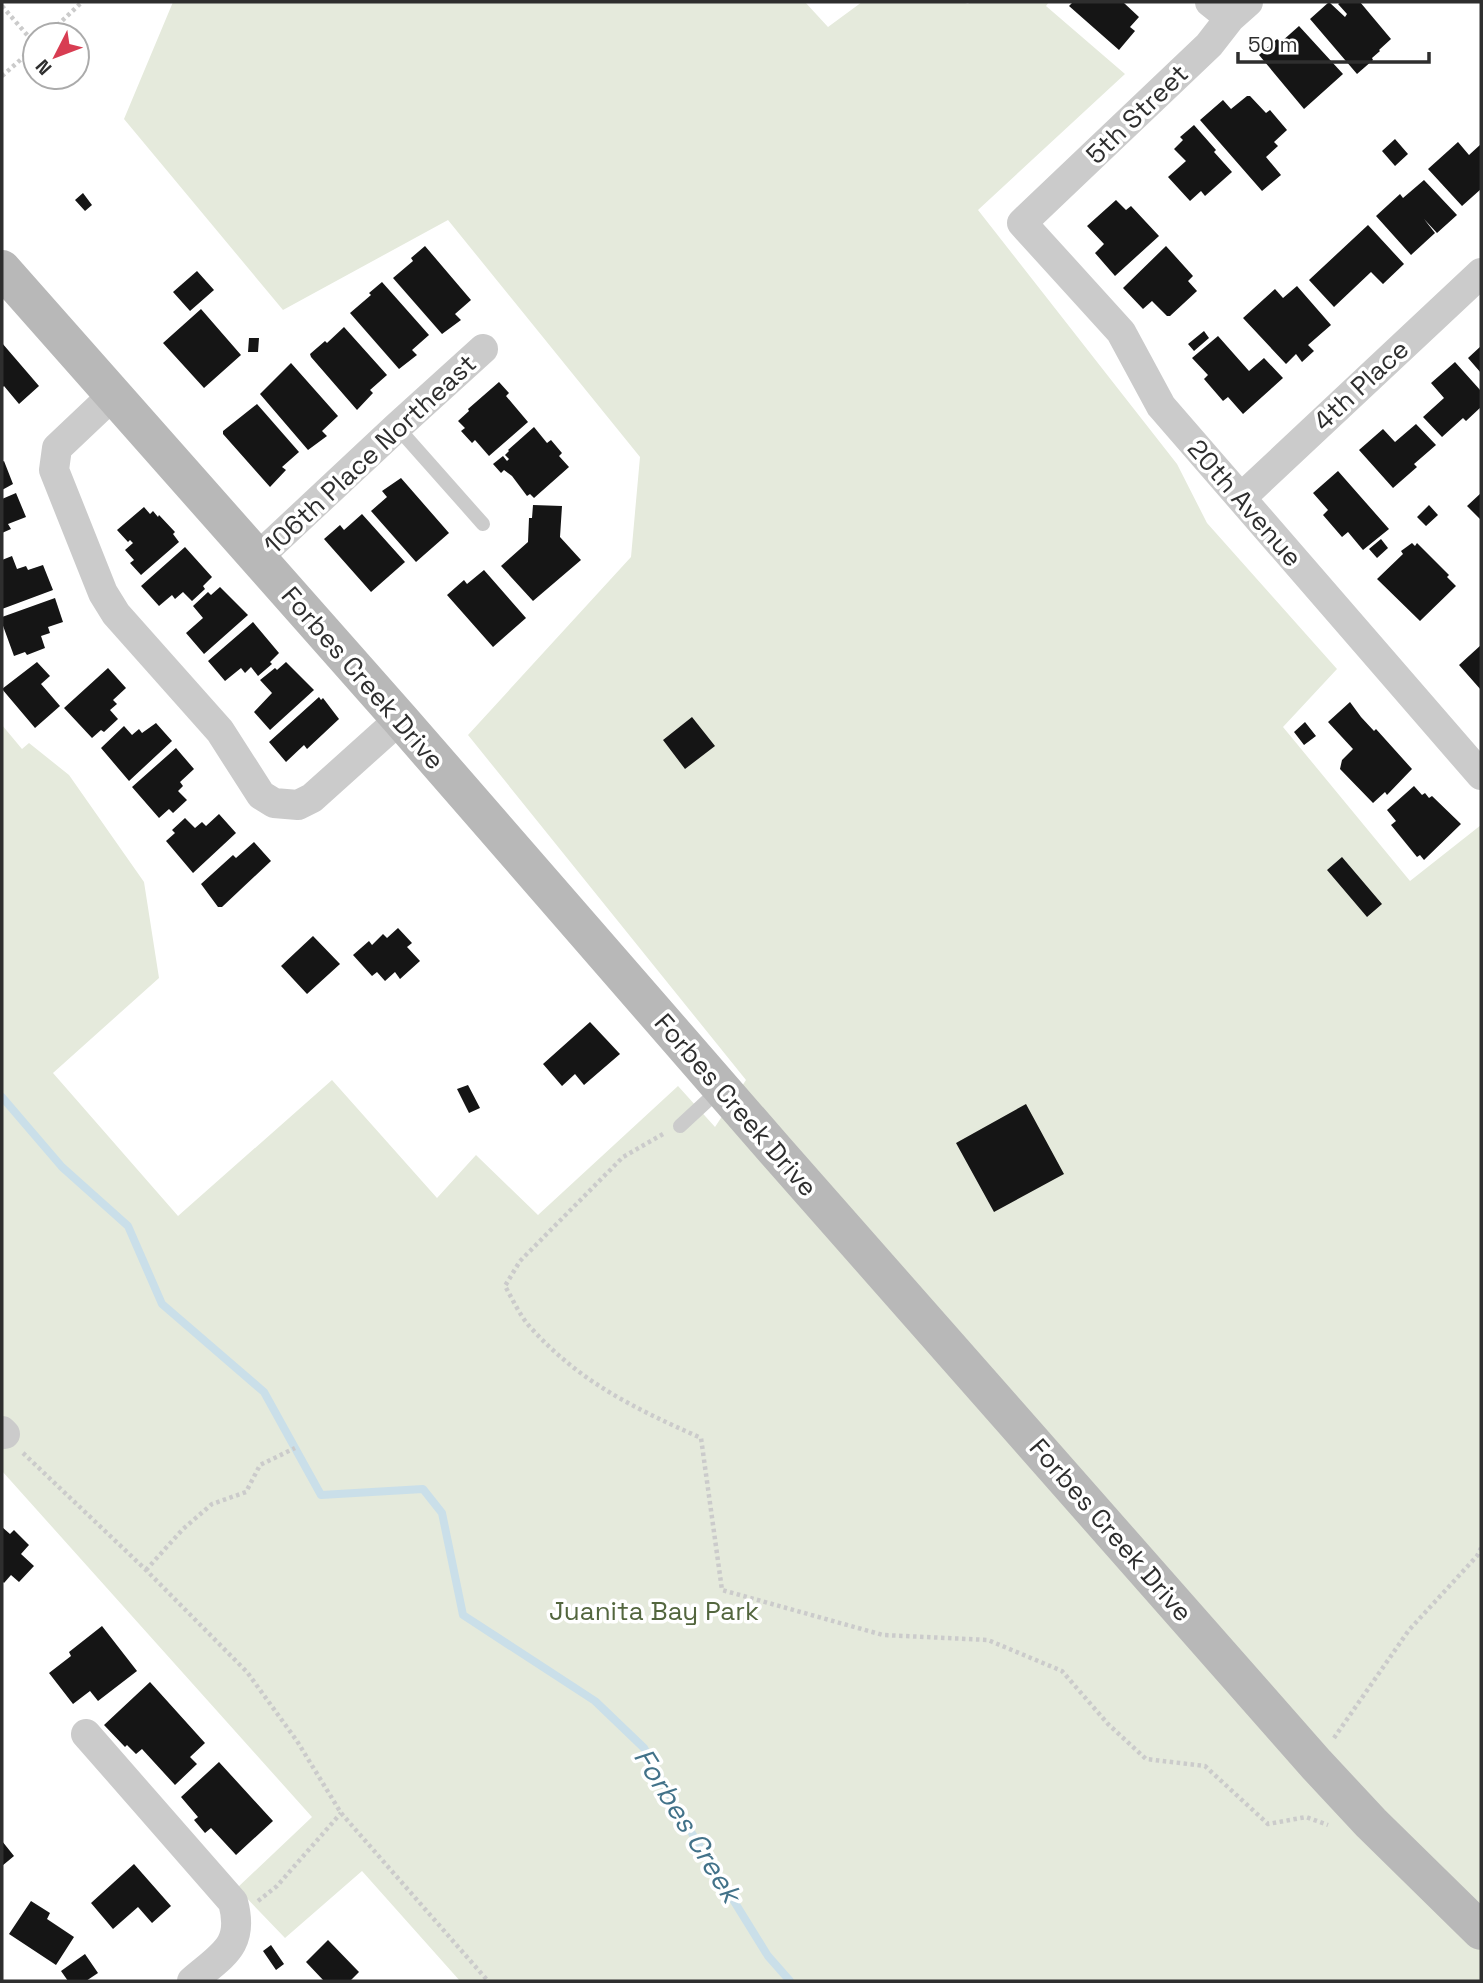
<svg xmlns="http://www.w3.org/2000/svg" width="1483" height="1983" font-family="'Space Grotesk',sans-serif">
<rect width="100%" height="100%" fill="#fff"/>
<path fill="#e5eadc" d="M173 2H805L828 27 862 2H962L968 4 970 2H1049L1046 6 1125 74 978 210 1177 464 1207 523 1337 669 1283 727 1410 881 1481 825V1981H460L362 1871 285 1938 237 1888 312 1817 2 1471V1449L18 1434 2 1415V725L22 749 29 743 69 775 144 882 159 978 53 1073 178 1216 332 1080 437 1198 476 1155 538 1215 678 1086 715 1127 746 1080 468 735 631 557 640 457 448 220 283 310 124 119Z"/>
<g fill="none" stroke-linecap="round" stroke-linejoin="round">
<path stroke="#cadfe9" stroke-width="8" d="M2 1097 62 1167 128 1226 162 1304 264 1392 321 1495 423 1489 442 1513 463 1615 595 1701 644 1748 680 1814 768 1956 790 1981"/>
</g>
<path fill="#151515" d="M1073 2H1125L1124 3 1139 17 1130 27 1135 31 1119 50 1069 6Z
M1329 2 1345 17 1347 14 1338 4 1341 2H1360L1391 39 1379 50 1380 51 1372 58 1373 60 1357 74 1310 19Z
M1299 26 1343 74 1304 109 1259 55 1277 39 1281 42Z
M1247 96H1250L1266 113 1270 110 1287 130 1274 142 1278 146 1266 157 1281 175 1262 191 1200 120 1223 100 1231 109Z
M1194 125 1216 150 1214 152 1232 172 1205 196 1201 191 1190 201 1168 177 1186 161 1174 149 1183 140 1180 137Z
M1395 139 1408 154 1395 166 1382 151Z
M1458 142 1469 155 1481 144V189L1462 206 1428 169Z
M1424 180 1457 215 1437 233 1424 219 1435 233 1411 255 1376 216 1400 194 1403 198Z
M83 193 92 205 85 211 75 200Z
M1116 200 1126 210 1131 206 1159 236 1115 276 1095 253 1104 244 1087 226Z
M1368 225 1404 264 1383 284 1371 272 1334 307 1309 280Z
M425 246 471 300 455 314 461 320 442 334 393 278 413 261 411 258Z
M1166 246 1193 276 1188 281 1197 291 1170 316H1167L1152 301 1143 309 1123 288Z
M197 271 214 290 190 311 173 292Z
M382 282 429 335 412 350 417 355 399 369 350 313 371 295 369 293Z
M1297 286 1331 325 1308 345 1314 351 1302 362 1296 354 1286 364 1243 318 1275 289 1283 298Z
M201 309 241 355 204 388 163 343Z
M344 327 387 375 370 390 373 393 357 410 311 357 310 354 325 341 327 343Z
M1204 331 1209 338 1194 351 1188 344Z
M1218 336 1249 371 1264 358 1283 378 1243 414 1228 397 1223 401 1204 379 1208 375 1192 358Z
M249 338H259L258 352H248Z
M2 343 39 386 19 404 4 386 2 388Z
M1481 346V373L1468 358Z
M1455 362 1481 391V407L1466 421 1463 418 1442 437 1423 417 1444 398 1431 383Z
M291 363 338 416 322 431 327 436 308 450 260 394Z
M499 382 509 393 506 396 528 422 489 456 475 440 472 443 461 431 465 428 458 421 469 411 468 409Z
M257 404 299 452 282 467 286 470 270 487 223 434V431Z
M1416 424 1436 445 1414 464 1417 467 1393 488 1359 450 1383 429 1395 442Z
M534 427 547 443 551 440 562 453 559 456 569 467 534 498 530 494 527 496 512 476 504 470 501 473 493 464 503 456 507 461 509 459 505 455 509 451 508 450Z
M4 461 13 484 2 490V462Z
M1338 471 1389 529 1363 550 1348 532 1342 537 1323 515 1328 510 1313 493Z
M401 478 449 533 416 562 371 511 387 497 382 491Z
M16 493 26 517 8 524 11 529 2 533V499Z
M1481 493V520L1467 506Z
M533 505 562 506 560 537 581 560 533 601 501 566 528 542 529 518H532Z
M1429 505 1438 515 1426 526 1417 517Z
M144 507 150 514 153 511 158 517 159 515 175 532 173 534 179 542 141 575 130 563 134 560 125 550 133 543 130 540 128 542 117 530Z
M362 514 405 562 371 592 324 539 340 525 344 530Z
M1381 539 1388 548 1377 558 1369 549Z
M1412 543 1415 546 1417 543 1449 575 1447 577 1456 586 1420 621 1377 579 1403 554 1401 551Z
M185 547 212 577 203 586 205 589 192 601 183 592 175 599 172 595 159 606 141 586Z
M12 556 17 569 26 566 28 570 43 565 53 590 2 609V560Z
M484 570 526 618 493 647 447 595 464 580 467 584Z
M220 587 248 615 204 654 186 633 203 618 193 606 208 592 211 595Z
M55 598 63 622 48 627 50 633 41 636 45 648 27 655 25 652 14 656 2 623V617Z
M253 622 279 653 270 662 272 664 258 676 251 667 245 673 241 668 225 681 208 661Z
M1481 645V690L1459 665Z
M37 662 50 676 41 684 60 706 35 728 2 689Z
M286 662 314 690 270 730 254 712 272 693 260 680 275 668 277 670Z
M108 668 126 688 113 700 117 704 110 710 118 719 104 732 101 730 92 738 64 708Z
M319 697 321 700 323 698 339 719 307 749 304 745 286 762 269 742Z
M1350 702 1361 717 1374 731 1376 729 1412 769 1387 795 1385 792 1373 803 1340 769 1342 760 1353 749 1328 722Z
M692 717 715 746 685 769 663 740Z
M1305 722 1316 736 1304 745 1294 732Z
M156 723 172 741 129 781 101 748 124 726 132 735 139 729 142 733Z
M176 748 194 769 180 782 183 786 178 791 187 800 173 813 169 809 159 818 132 787Z
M1414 786 1422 795 1425 793 1429 798 1432 796 1461 824 1424 860 1420 855 1417 857 1391 825 1396 821 1387 810Z
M219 814 236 833 193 873 166 841 175 833 172 830 185 818 195 828 202 822 206 826Z
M254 842 271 861 222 907H218L201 884 233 855 236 858Z
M1342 857 1382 904 1367 917 1327 870Z
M398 928 412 943 407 947 420 961 400 979 395 972 385 981 377 972 372 976 353 955 369 941 372 945 383 934 387 938Z
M313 936 340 964 307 994 281 966Z
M590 1022 620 1054 584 1085 575 1074 562 1086 543 1064Z
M468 1085 480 1108 469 1113 457 1089Z
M1026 1104 1064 1174 994 1212 956 1143Z
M2 1527 10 1534 14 1530 29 1545 21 1554 34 1566 19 1582 11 1575 4 1583 2 1581Z
M102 1626 137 1671 98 1701 90 1691 73 1704 49 1673 71 1656 69 1652Z
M150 1682 205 1743 190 1757 197 1764 175 1785 142 1749 136 1754 127 1745 125 1747 104 1725Z
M219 1762 273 1821 236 1855 211 1828 205 1833 194 1820 198 1817 181 1797Z
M2 1841 14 1856 2 1866Z
M134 1864 171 1906 152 1923 138 1907 113 1929 91 1903Z
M31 1901 50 1913 47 1919 74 1937 56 1965 9 1934Z
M328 1940 359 1972 350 1981H324L306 1962Z
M271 1945 284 1964 276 1970 263 1951Z
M85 1954 98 1973 86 1981H68L61 1971Z"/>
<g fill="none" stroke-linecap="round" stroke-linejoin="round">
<path stroke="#cbcbcb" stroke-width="4.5" stroke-dasharray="3.5 3.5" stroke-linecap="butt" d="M2 6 35 44
M47 35 82 2
M2 76 35 47
M663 1134 623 1157 520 1261 505 1286C513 1300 520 1316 531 1328 581 1383 634 1408 701 1438L722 1590 883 1635 988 1640 1062 1671 1108 1724 1146 1759 1205 1766 1268 1824 1306 1817 1328 1825
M23 1453 146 1570 247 1672 297 1741 341 1813 488 1981
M146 1570 183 1529 212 1504 246 1492 260 1465 295 1448
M1334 1738 1409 1630 1477 1556 1481 1548
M258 1901 277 1886 341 1813"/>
<path stroke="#cbcbcb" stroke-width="14" d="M397 427 483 524
M680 1126 720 1089"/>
<path stroke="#cbcbcb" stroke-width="30" d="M1210 2 1230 18
M1248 2 1230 18 1209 45 1022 223 1121 332 1161 406 1481 775
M113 395 57 448 54 470 103 593 116 614 220 731 261 795 274 803 298 805 312 798 400 719
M1241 498 1481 273
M257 558 397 427 483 349
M2 1431 5 1434
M86 1734 233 1902C245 1946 222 1955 192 1981"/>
<path stroke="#b8b8b8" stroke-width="38" d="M2 269 400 719 775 1150 1316 1764 1371 1823 1481 1931"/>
</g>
<g text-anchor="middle" stroke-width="7" stroke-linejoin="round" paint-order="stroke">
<g font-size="26" fill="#2e2e2e" stroke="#fff">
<text transform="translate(1137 114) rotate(-44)" y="9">5th Street</text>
<text transform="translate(1361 385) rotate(-43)" y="9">4th Place</text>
<text transform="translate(370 454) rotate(-43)" y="9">106th Place Northeast</text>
<text transform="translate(1245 503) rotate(49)" y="9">20th Avenue</text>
<text transform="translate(363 678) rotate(49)" y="9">Forbes Creek Drive</text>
<text transform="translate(736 1105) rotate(49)" y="9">Forbes Creek Drive</text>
<text transform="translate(1111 1530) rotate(49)" y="9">Forbes Creek Drive</text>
</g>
<g font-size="26" fill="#53663e" stroke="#fff">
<text x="654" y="1620">Juanita Bay Park</text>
</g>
<g font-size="28" font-style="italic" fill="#427289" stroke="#fff">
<text transform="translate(688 1825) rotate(58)" y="10">Forbes Creek</text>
</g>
</g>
<rect width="1483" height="1983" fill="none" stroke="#2e2e2e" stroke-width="7"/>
<g transform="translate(56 56) rotate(228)"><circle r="33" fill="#ffffff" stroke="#ababab" stroke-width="2"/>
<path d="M0-5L12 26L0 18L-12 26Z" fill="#d83d52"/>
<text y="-10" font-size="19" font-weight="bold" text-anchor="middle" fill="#2e2e2e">N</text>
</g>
<path d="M1238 52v10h191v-10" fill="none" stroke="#2e2e2e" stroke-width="3.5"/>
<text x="1248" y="52" font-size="21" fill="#2e2e2e" stroke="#ffffff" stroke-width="5" paint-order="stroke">50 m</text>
</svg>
